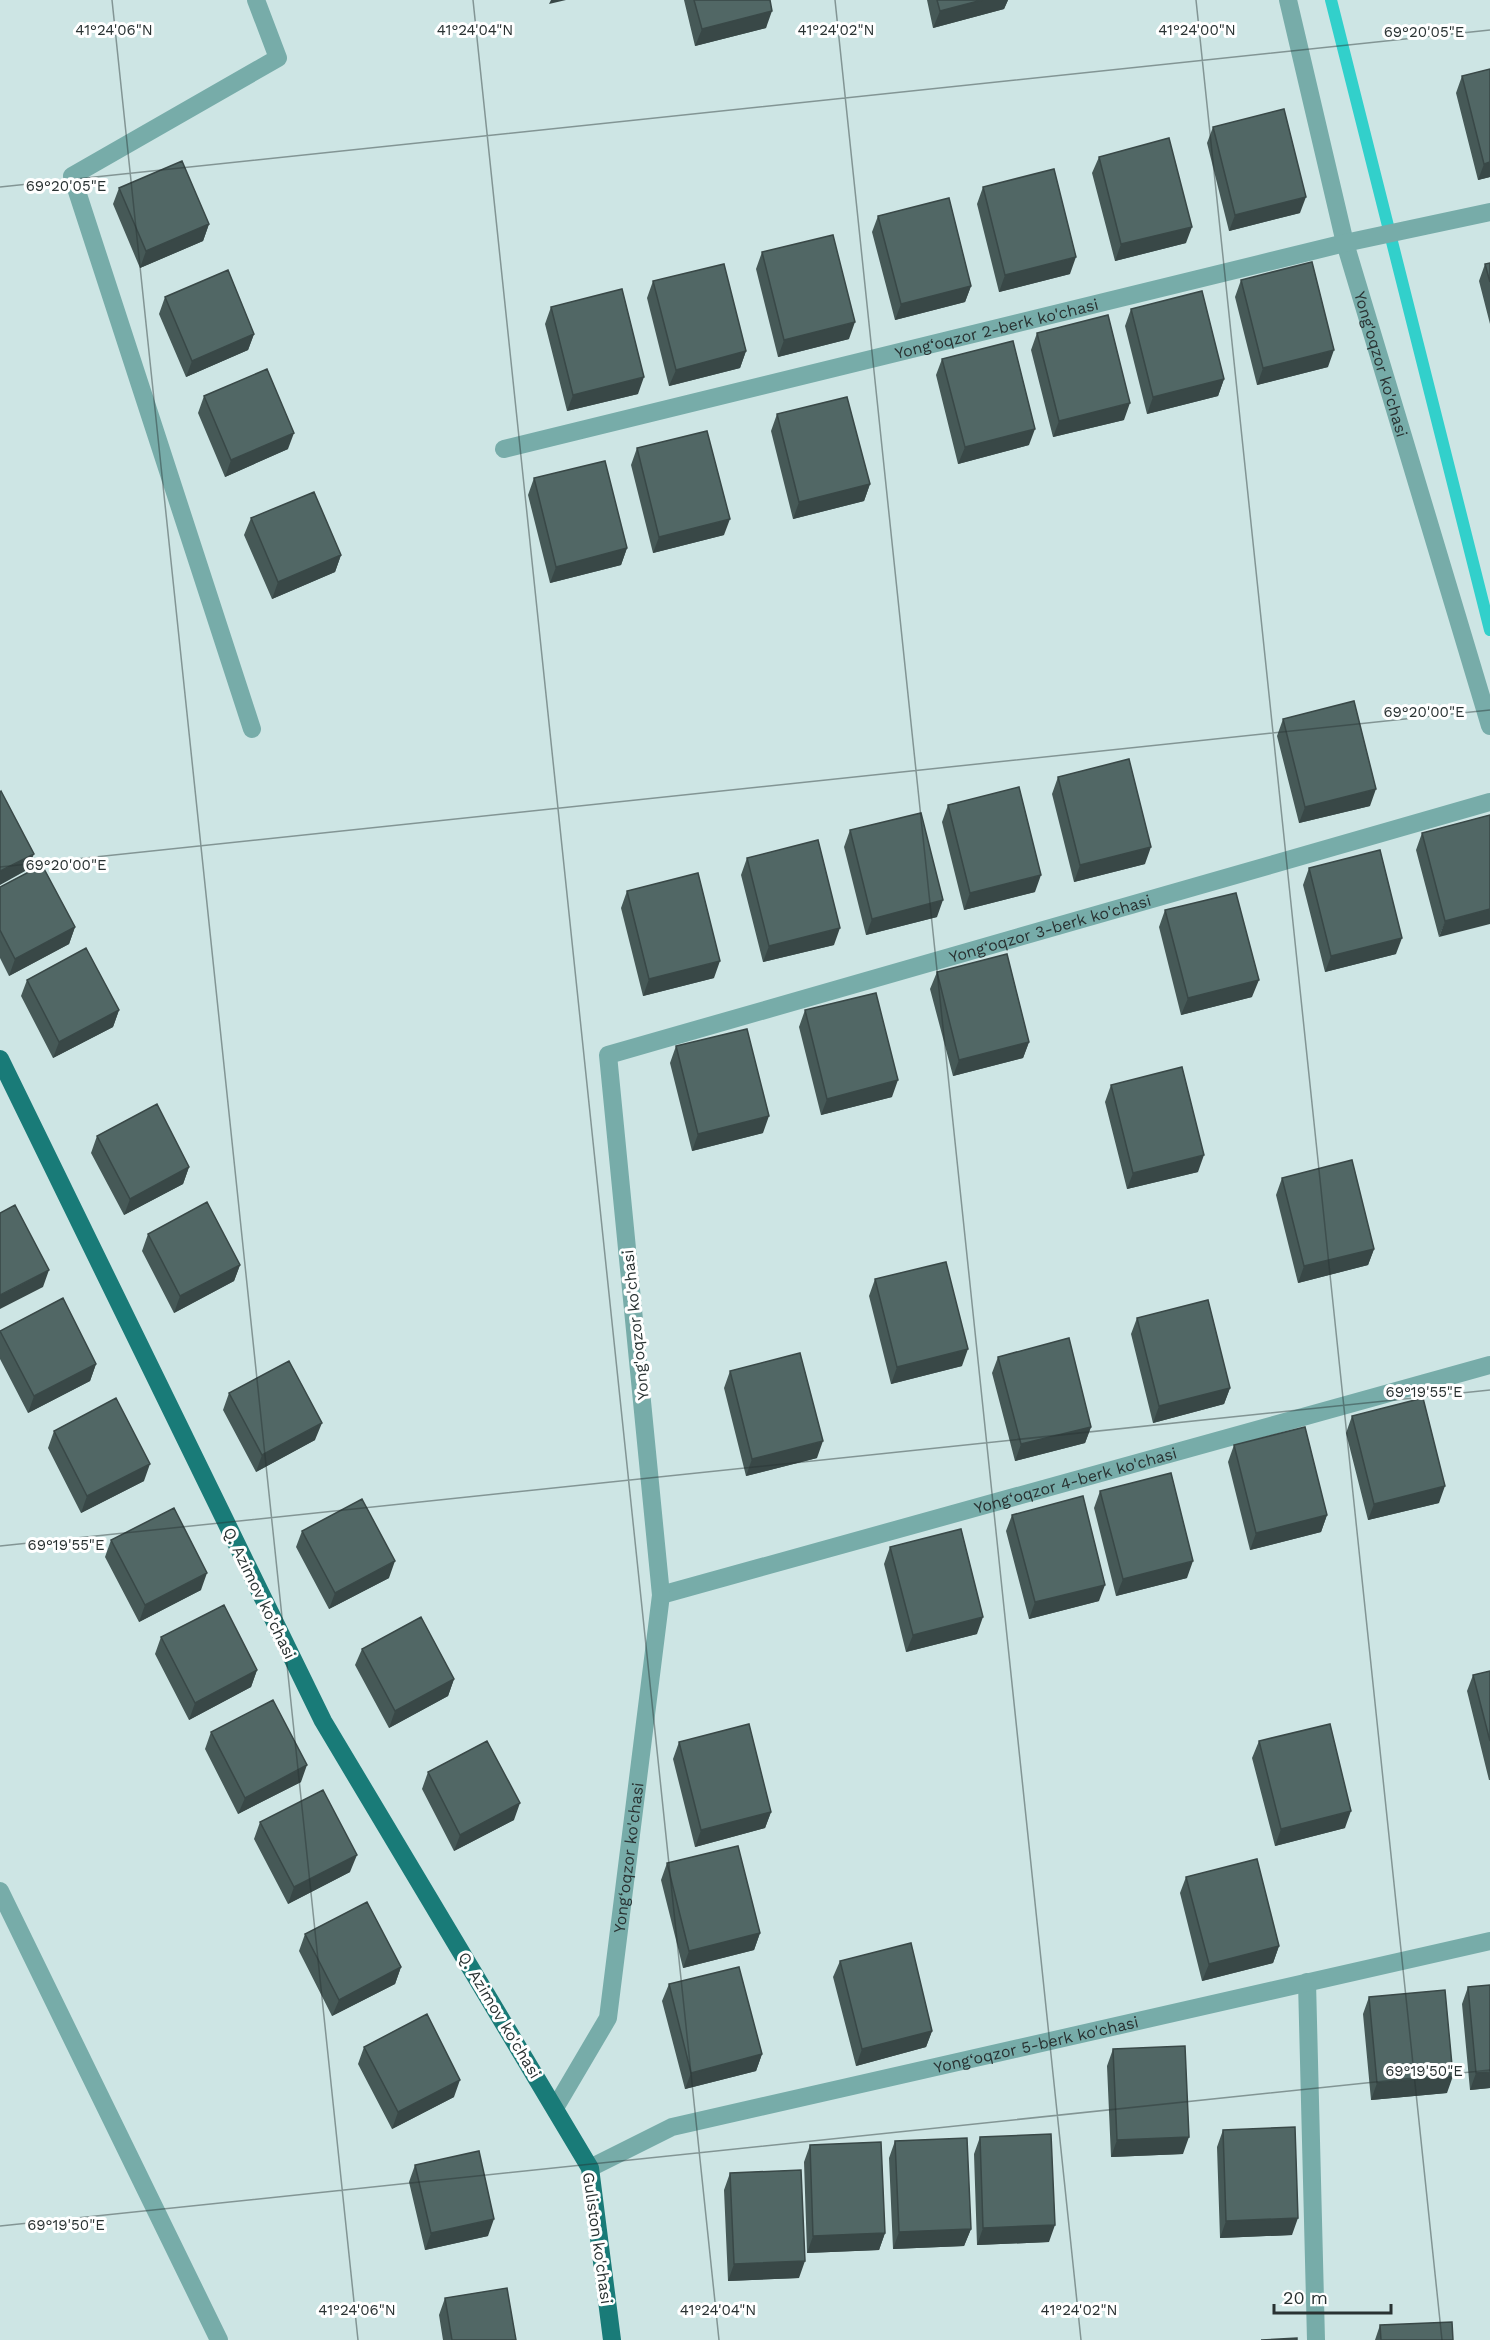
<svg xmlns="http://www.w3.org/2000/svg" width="1490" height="2340" font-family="'Work Sans',sans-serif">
<rect width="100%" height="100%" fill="#cde5e4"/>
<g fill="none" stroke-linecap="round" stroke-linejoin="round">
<path stroke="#32d0cb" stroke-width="12" d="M1331 0 1490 630"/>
<g stroke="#77aca9" stroke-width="18">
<path id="s1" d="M1288 0 1345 243 1490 726"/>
<path id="s2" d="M504 449 1345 243 1490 212"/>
<path d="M252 729 72 176 278 58 256 0"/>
<path id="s3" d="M661 1595 1490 1365"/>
<path d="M0 1891 219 2340"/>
<path d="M1307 1982 1316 2340"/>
<path id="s4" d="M555 2108 608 2018 661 1595 608 1055 1490 802"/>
<path id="s5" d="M590 2168 672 2127 1490 1941"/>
</g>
<path stroke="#197b78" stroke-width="18" d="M0 1059 323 1721 590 2168 612 2340"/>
</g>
<path fill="#465957" d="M684 0H770L766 28 695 46Z
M927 0H1008L1004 9 933 28Z
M1462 76 1490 177 1478 180 1456 93Z
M1213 127 1300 213 1229 231 1207 143Z
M1099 157 1186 243 1115 261 1092 173Z
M983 187 1070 274 999 292 977 204Z
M119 188 209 224 203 241 140 268 113 204Z
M878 216 971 286 965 302 895 320 872 232Z
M762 252 849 339 778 357 756 269Z
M1490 263V324L1479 281 1485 264Z
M1241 280 1328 367 1257 385 1235 297Z
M653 281 746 351 740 368 669 386 647 298Z
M165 297 254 334 248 350 186 377 159 314Z
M551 307 638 394 567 411 545 324Z
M1131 309 1224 379 1218 396 1147 414 1125 326Z
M1037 333 1124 420 1053 437 1031 350Z
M942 359 1029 445 958 464 936 375Z
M204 396 288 449 225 477 198 413Z
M777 414 870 484 864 501 793 519 771 431Z
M637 448 724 535 653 553 631 465Z
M534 478 627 548 621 565 550 583 528 495Z
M251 518 341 555 335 572 272 599 244 535Z
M1283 719 1370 806 1299 823 1277 736Z
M1058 777 1145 864 1074 882 1052 794Z
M948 805 1035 892 964 910 942 822Z
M1490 815 1439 937 1416 850 1422 833Z
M850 830 937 917 866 935 844 847Z
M747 858 834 945 763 962 741 875Z
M1309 868 1396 954 1325 972 1303 885Z
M0 887 75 927 69 944 9 976 0 958Z
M627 891 714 978 643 996 621 908Z
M1165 910 1252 997 1181 1015 1159 927Z
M937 972 1029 1042 1023 1058 953 1076 930 989Z
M27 980 119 1010 113 1027 53 1058 21 996Z
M805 1010 892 1097 821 1115 799 1027Z
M676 1046 763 1133 692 1151 670 1063Z
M1111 1085 1198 1172 1127 1189 1105 1102Z
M97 1136 189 1167 183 1184 124 1215 91 1153Z
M1282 1178 1374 1249 1368 1265 1298 1283 1276 1195Z
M148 1234 240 1265 234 1281 174 1313 142 1251Z
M875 1279 962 1366 891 1384 869 1296Z
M1137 1318 1230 1388 1224 1404 1153 1423 1131 1334Z
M0 1331 96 1364 90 1381 28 1413 0 1359Z
M998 1357 1091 1427 1085 1443 1015 1461 992 1373Z
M730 1371 817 1458 746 1476 724 1388Z
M229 1393 315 1440 256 1472 223 1410Z
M1352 1416 1439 1503 1368 1520 1346 1433Z
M54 1431 144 1481 81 1513 48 1448Z
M1234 1445 1327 1515 1321 1532 1250 1550 1228 1462Z
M1100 1491 1187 1578 1116 1596 1094 1508Z
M1012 1515 1099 1601 1029 1619 1006 1531Z
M302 1531 389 1578 329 1609 296 1547Z
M111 1540 201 1590 139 1622 105 1557Z
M890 1547 977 1634 906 1652 884 1564Z
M161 1637 257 1670 251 1687 189 1720 155 1654Z
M362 1649 454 1679 448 1696 389 1728 355 1665Z
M1490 1671V1780H1489L1467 1691 1473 1675Z
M211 1732 301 1782 238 1814 205 1749Z
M1259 1741 1345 1828 1275 1846 1252 1758Z
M679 1742 771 1812 765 1828 695 1847 673 1759Z
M428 1772 514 1820 454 1851 422 1789Z
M260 1822 350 1872 288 1904 254 1839Z
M667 1863 760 1933 754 1950 683 1968 661 1880Z
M1186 1877 1279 1946 1273 1963 1202 1981 1180 1893Z
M305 1934 401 1967 395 1984 332 2016 299 1951Z
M840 1961 932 2031 926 2047 856 2066 833 1977Z
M669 1984 762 2054 756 2071 685 2089 662 2001Z
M1468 1987 1490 2088 1470 2090 1462 2004Z
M1369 1997 1447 2093 1371 2100 1363 2014Z
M364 2047 454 2097 392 2129 358 2064Z
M1113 2049 1183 2154 1111 2157 1107 2066Z
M1223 2130 1292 2235 1220 2238 1217 2147Z
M980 2137 1049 2242 977 2245 974 2154Z
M895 2141 971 2229 964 2246 893 2249 889 2158Z
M810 2145 885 2233 879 2250 807 2253 804 2162Z
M415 2165 488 2236 425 2250 409 2182Z
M730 2173 799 2278 728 2281 724 2190Z
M445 2298 516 2340H443L439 2315Z
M1380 2325 1453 2340H1375Z"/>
<path fill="#394847" d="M551 0H566L549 4Z
M982 0H1008L1004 9 933 28 940 11Z
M772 11 766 28 695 46 702 29Z
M1490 162V177L1478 180 1484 164Z
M1306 197 1300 213 1229 231 1235 215Z
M209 224 203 241 140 268 146 251Z
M1192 227 1186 243 1115 261 1121 244Z
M1076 257 1070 274 999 292 1005 275Z
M971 286 965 302 895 320 901 304Z
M855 322 849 339 778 357 784 340Z
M254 334 248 350 186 377 192 361Z
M1334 350 1328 367 1257 385 1263 368Z
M746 351 740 368 669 386 676 370Z
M644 377 638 394 567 411 573 395Z
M1224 379 1218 396 1147 414 1153 397Z
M1130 403 1124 420 1053 437 1059 421Z
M1035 429 1029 445 958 464 965 447Z
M294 433 288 449 225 477 231 460Z
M870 484 864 501 793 519 799 502Z
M730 519 724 535 653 553 659 537Z
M627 548 621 565 550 583 556 567Z
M341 555 335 572 272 599 278 582Z
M1376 789 1370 806 1299 823 1305 807Z
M1151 847 1145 864 1074 882 1080 865Z
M34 854 27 870 0 885V871Z
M1041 875 1035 892 964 910 970 893Z
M943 900 937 917 866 935 872 919Z
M1490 909V924L1439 937 1445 921Z
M75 927 69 944 9 976 15 959Z
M840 928 834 945 763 962 769 946Z
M1402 938 1396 954 1325 972 1331 956Z
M720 961 714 978 643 996 649 979Z
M1259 980 1252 997 1181 1015 1188 998Z
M119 1010 113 1027 53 1058 59 1042Z
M1029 1042 1023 1058 953 1076 959 1060Z
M898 1080 892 1097 821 1115 827 1099Z
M769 1116 763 1133 692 1151 698 1134Z
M1204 1155 1198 1172 1127 1189 1133 1173Z
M189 1167 183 1184 124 1215 130 1199Z
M1374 1249 1368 1265 1298 1283 1304 1266Z
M240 1265 234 1281 174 1313 180 1296Z
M49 1270 43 1287 0 1309V1295Z
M968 1349 962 1366 891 1384 897 1367Z
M96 1364 90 1381 28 1413 34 1396Z
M1230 1388 1224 1404 1153 1423 1159 1406Z
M322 1423 315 1440 256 1472 262 1455Z
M1091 1427 1085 1443 1015 1461 1021 1444Z
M823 1441 817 1458 746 1476 752 1459Z
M150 1464 144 1481 81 1513 87 1496Z
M1445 1486 1439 1503 1368 1520 1374 1504Z
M1327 1515 1321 1532 1250 1550 1256 1533Z
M395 1561 389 1578 329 1609 335 1593Z
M1193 1561 1187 1578 1116 1596 1123 1579Z
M207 1573 201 1590 139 1622 145 1605Z
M1105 1585 1099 1601 1029 1619 1035 1602Z
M983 1617 977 1634 906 1652 913 1635Z
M257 1670 251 1687 189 1720 195 1703Z
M454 1679 448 1696 389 1728 395 1711Z
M307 1765 301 1782 238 1814 245 1798Z
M520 1803 514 1820 454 1851 460 1835Z
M1351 1811 1345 1828 1275 1846 1281 1829Z
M771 1812 765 1828 695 1847 701 1830Z
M357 1855 350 1872 288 1904 294 1887Z
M760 1933 754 1950 683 1968 689 1951Z
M1279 1946 1273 1963 1202 1981 1209 1964Z
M401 1967 395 1984 332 2016 339 2000Z
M932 2031 926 2047 856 2066 862 2049Z
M762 2054 756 2071 685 2089 691 2073Z
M1490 2072V2088L1470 2090 1476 2073Z
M1453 2076 1447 2093 1371 2100 1377 2083Z
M460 2080 454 2097 392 2129 398 2112Z
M1189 2137 1183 2154 1111 2157 1117 2140Z
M1298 2218 1292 2235 1220 2238 1226 2221Z
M494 2219 488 2236 425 2250 431 2233Z
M1055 2225 1049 2242 977 2245 983 2228Z
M971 2229 964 2246 893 2249 899 2232Z
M885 2233 879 2250 807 2253 813 2236Z
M805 2261 799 2278 728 2281 734 2264Z"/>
<path fill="#516765" stroke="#394847" stroke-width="1.5" d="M694 0H770L772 11 702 29Z
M937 0H982L940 11Z
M1490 69V162L1484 164 1462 76Z
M1284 109 1306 197 1235 215 1213 127Z
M1169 138 1192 227 1121 244 1099 157Z
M182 161 209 224 146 251 119 188Z
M1054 169 1076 257 1005 275 983 187Z
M949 198 971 286 901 304 878 216Z
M833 235 855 322 784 340 762 252Z
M1312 262 1334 350 1263 368 1241 280Z
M1490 263V282L1485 264Z
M724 264 746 351 676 370 653 281Z
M228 270 254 334 192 361 165 297Z
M622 289 644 377 573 395 551 307Z
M1202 291 1224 379 1153 397 1131 309Z
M1108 315 1130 403 1059 421 1037 333Z
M1013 341 1035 429 965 447 942 359Z
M267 369 294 433 231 460 204 396Z
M847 397 870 484 799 502 777 414Z
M707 431 730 519 659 537 637 448Z
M605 461 627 548 556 567 534 478Z
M314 492 341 555 278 582 251 518Z
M1354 701 1376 789 1305 807 1283 719Z
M1129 759 1151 847 1080 865 1058 777Z
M1019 787 1041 875 970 893 948 805Z
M1 791 34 854 0 871V792Z
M921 813 943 900 872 919 850 830Z
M1490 815V909L1445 921 1422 833Z
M818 840 840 928 769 946 747 858Z
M1380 850 1402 938 1331 956 1309 868Z
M42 865 75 927 15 959 0 930V887Z
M698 873 720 961 649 979 627 891Z
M1236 893 1259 980 1188 998 1165 910Z
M86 948 119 1010 59 1042 27 980Z
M1007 954 1029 1042 959 1060 937 972Z
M876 993 898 1080 827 1099 805 1010Z
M747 1029 769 1116 698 1134 676 1046Z
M1182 1067 1204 1155 1133 1173 1111 1085Z
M157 1104 189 1167 130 1199 97 1136Z
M1352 1160 1374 1249 1304 1266 1282 1178Z
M207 1202 240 1265 180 1296 148 1234Z
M15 1205 49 1270 0 1295V1213Z
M946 1262 968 1349 897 1367 875 1279Z
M63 1298 96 1364 34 1396 0 1331Z
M1208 1300 1230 1388 1159 1406 1137 1318Z
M1069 1338 1091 1427 1021 1444 998 1357Z
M800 1353 823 1441 752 1459 730 1371Z
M289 1361 322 1423 262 1455 229 1393Z
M116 1398 150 1464 87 1496 54 1431Z
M1423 1398 1445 1486 1374 1504 1352 1416Z
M1305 1427 1327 1515 1256 1533 1234 1445Z
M1171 1473 1193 1561 1123 1579 1100 1491Z
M1083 1496 1105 1585 1035 1602 1012 1515Z
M362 1499 395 1561 335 1593 302 1531Z
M174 1508 207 1573 145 1605 111 1540Z
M961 1529 983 1617 913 1635 890 1547Z
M224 1605 257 1670 195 1703 161 1637Z
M421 1617 454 1679 395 1711 362 1649Z
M1490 1671V1741L1473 1675Z
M273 1700 307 1765 245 1798 211 1732Z
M749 1724 771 1812 701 1830 679 1742Z
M1330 1724 1351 1811 1281 1829 1259 1741Z
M487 1741 520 1803 460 1835 428 1772Z
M323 1790 357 1855 294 1887 260 1822Z
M738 1846 760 1933 689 1951 667 1863Z
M1257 1859 1279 1946 1209 1964 1186 1877Z
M367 1902 401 1967 339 2000 305 1934Z
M911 1943 932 2031 862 2049 840 1961Z
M739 1967 762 2054 691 2073 669 1984Z
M1490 1985V2072L1476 2073 1468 1987Z
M1445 1990 1453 2076 1377 2083 1369 1997Z
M427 2014 460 2080 398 2112 364 2047Z
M1185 2046 1189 2137 1117 2140 1113 2049Z
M1295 2127 1298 2218 1226 2221 1223 2130Z
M1051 2134 1055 2225 983 2228 980 2137Z
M967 2138 971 2229 899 2232 895 2141Z
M881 2142 885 2233 813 2236 810 2145Z
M479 2151 494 2219 431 2233 415 2165Z
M801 2170 805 2261 734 2264 730 2173Z
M507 2288 516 2340H452L445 2298Z
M1452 2322 1453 2340H1381L1380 2325Z
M1297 2338V2340H1261Z"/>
<path fill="none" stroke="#293232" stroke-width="1.5" stroke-opacity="0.45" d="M112 0 358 2340M473 0 719 2340M835 0 1081 2340M1196 0 1442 2340M0 187 1490 30M0 867 1490 710M0 1546 1490 1390M0 2226 1490 2070"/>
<g text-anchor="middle" stroke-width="6" stroke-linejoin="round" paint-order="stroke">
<g font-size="16" fill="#293232" stroke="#fff">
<text dy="6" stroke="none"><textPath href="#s2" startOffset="507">Yong‘oqzor 2-berk ko'chasi</textPath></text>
<text dy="6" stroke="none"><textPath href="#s1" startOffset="376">Yong'oqzor ko'chasi</textPath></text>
<text dy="6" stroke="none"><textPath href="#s4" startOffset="1533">Yong‘oqzor 3-berk ko'chasi</textPath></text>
<text transform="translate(635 1325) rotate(-96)" y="6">Yong'oqzor ko'chasi</text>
<text dy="6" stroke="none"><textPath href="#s3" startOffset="430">Yong‘oqzor 4-berk ko'chasi</textPath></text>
<text transform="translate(260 1593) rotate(64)" y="6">Q. Azimov ko'chasi</text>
<text dy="6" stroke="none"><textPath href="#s4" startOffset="266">Yong‘oqzor ko'chasi</textPath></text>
<text transform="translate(500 2015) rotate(59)" y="6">Q. Azimov ko'chasi</text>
<text dy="6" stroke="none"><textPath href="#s5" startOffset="465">Yong‘oqzor 5-berk ko'chasi</textPath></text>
<text transform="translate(598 2238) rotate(82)" y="6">Guliston ko'chasi</text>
</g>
</g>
<g font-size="15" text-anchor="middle" fill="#293232" stroke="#fff" stroke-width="6" stroke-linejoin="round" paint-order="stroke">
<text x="114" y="35">41°24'06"N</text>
<text x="475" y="35">41°24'04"N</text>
<text x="836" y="35">41°24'02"N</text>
<text x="1197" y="35">41°24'00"N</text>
<text x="1424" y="37">69°20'05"E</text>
<text x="66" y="191">69°20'05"E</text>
<text x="1424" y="717">69°20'00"E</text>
<text x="66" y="870">69°20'00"E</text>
<text x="1424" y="1397">69°19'55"E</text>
<text x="66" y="1550">69°19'55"E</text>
<text x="1424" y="2076">69°19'50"E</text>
<text x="66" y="2230">69°19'50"E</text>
<text x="357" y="2315">41°24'06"N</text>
<text x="718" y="2315">41°24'04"N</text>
<text x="1079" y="2315">41°24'02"N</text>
</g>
<path d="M1274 2304v9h117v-9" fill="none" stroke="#293232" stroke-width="3"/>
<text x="1283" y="2304" font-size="18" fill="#293232" stroke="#ffffff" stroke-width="4.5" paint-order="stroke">20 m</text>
</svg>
